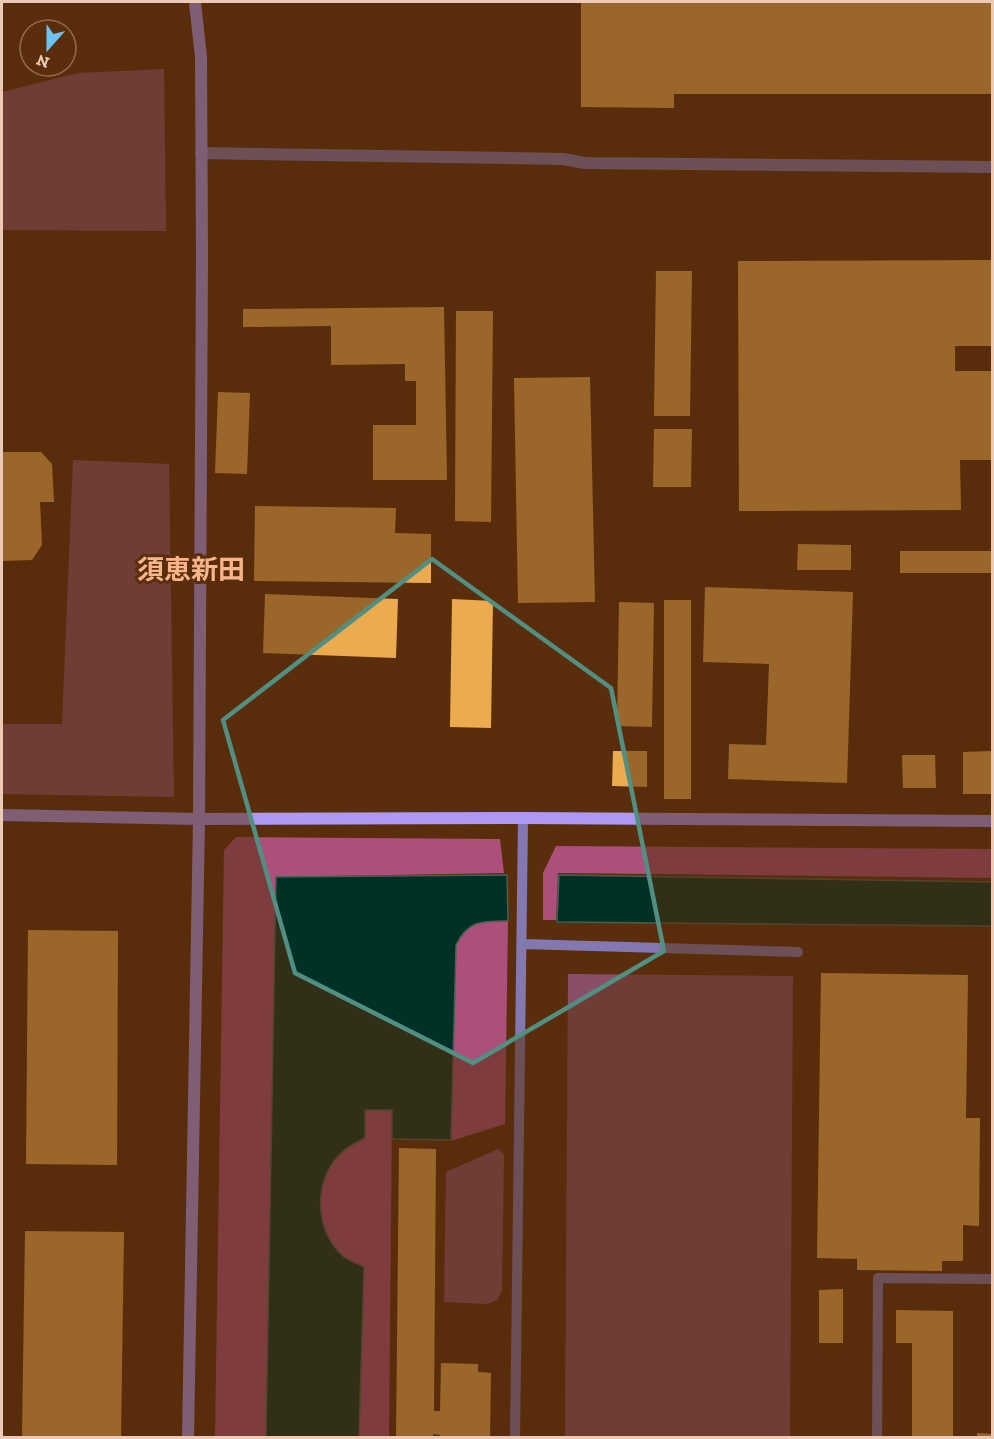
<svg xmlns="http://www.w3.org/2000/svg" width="994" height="1439" font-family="'Zilla Slab','Noto Sans JP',serif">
<rect width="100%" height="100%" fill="#5a2e0d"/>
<path fill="#894f68" d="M164 69 166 231 2 230V92L78 73Z
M73 460 169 464 174 797 2 794V724H62Z
M568 974 793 976 790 1437H565Z
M498 1149 504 1155 502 1291 497 1300 488 1304 444 1302 446 1172Z"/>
<path fill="#ac4f7a" d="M236 837 500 839 504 873 276 877 266 1437 215 1438 224 850Z
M556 846 992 849V878L558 873 556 920H543V873Z
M486 921H508L505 1124 451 1141 456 945C463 930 470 926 486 921Z
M365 1110H392L389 1437H359L364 1267C358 1264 349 1261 344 1257 315 1232 313 1183 338 1156 345 1148 355 1143 365 1138Z"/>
<path fill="#013126" stroke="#485f51" stroke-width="1.5" d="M507 875 508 921C482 921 468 920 456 945L451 1140 392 1139V1110H365V1138C355 1143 345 1148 338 1156 313 1183 315 1232 343 1256 349 1261 358 1264 364 1267L359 1437H266L276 877Z
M559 875 992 882V926L557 922Z"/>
<path fill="#ebab4e" d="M581 2H992V94H674V108L581 107Z
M992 260V346H955V371H992V460H960L961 510 739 511 738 261Z
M656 271H692L690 416H654Z
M444 307 447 480H373V425H416V381H405V364L331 365V326L243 327V309Z
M456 311H493L491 522 455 521Z
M590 377 595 602 518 603 514 378Z
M218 392 250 393 247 474 215 473Z
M654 429H692L691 487H653Z
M2 452H41L52 464 54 502H40L42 545 32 560 2 561Z
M255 506 396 508 395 533 431 534V583L254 581Z
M798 544 851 545V570H797Z
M900 551H992V573H900Z
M705 587 853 592 847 783 728 779 729 744 766 745 769 664 703 662Z
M265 594 398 599 396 658 263 653Z
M452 599 493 601 491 728 450 727Z
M664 600H691V799H664Z
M619 602 654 603 652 727 617 726Z
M613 751H647V787L612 786Z
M991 751 992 794H963V752Z
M902 755H935L936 788H903Z
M28 930 118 931 117 1165 26 1164Z
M821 973 968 975 966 1118H980L979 1226 963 1225V1261H942V1271L857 1270V1259L817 1258Z
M399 1148 436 1149 434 1411H440L441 1363 478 1364V1372L491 1373 490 1438H440V1435L433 1434V1438H396Z
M25 1231 124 1232 121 1438H22Z
M843 1289V1343H819V1290Z
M896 1310 953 1311V1438H912V1343H896Z
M977 1433 992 1434V1438H977Z"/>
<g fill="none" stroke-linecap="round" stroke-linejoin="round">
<path stroke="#8478b1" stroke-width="10" d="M523 944 798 952
M515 1438 523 818
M877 1438 878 1278 992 1279"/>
<path stroke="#8478b1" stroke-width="12" d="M201 153 563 159 585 163 992 167"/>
<path stroke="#ad99f4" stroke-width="12" d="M2 815 199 819 523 818 992 821
M188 1438 199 819 202 256 201 57 195 3"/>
</g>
<path d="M0 0H994V1439H0ZM432 559 611 688 664 951 473 1063 295 973 223 720Z" fill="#5a2e0d" fill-opacity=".55" fill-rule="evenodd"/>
<path fill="none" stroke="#518f83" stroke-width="4.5" stroke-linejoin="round" d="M432 559 611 688 664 951 473 1063 295 973 223 720Z"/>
<g text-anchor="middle" stroke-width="6" stroke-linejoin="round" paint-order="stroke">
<g font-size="27" font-weight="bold" fill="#f8b58a" stroke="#5a2e0d">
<text x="191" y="579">須恵新田</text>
</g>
</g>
<rect width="994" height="1439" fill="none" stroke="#eccab5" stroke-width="6"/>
<g transform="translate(48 48) rotate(201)"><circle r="28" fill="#5a2e0d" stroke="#946c50" stroke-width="1.5"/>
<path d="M0-4.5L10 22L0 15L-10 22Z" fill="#6ac3f1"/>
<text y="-9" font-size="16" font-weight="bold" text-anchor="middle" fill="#eccab5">N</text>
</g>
</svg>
